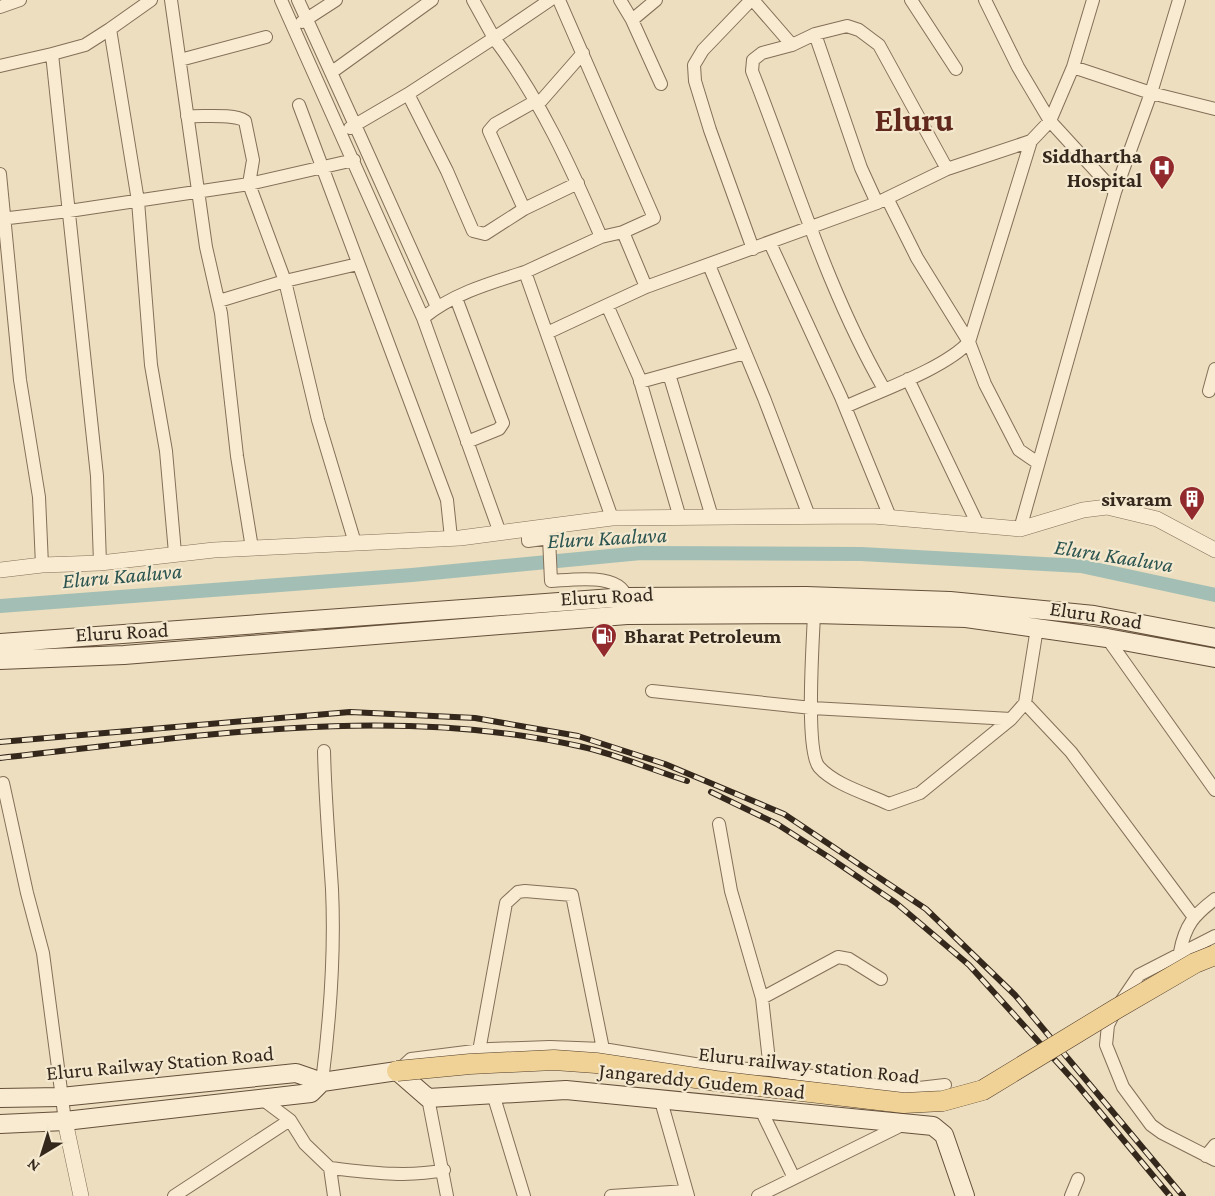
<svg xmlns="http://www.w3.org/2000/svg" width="1215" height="1196" font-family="'Crimson Pro',serif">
<rect width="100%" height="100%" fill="#ecdebe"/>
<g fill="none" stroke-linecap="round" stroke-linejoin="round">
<path stroke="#a2beb5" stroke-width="14" d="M0 606 412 575 641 553 861 554 1081 566 1215 595"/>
<defs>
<path id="minor" d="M171 0 206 247 221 313 237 456 252 548
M281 0 423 318 500 533
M298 0 355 125 408 94 494 38C540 99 571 167 601 237L623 232 646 287
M473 0 494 38 550 0
M559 0 654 218 623 232
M620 0 632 20 656 0
M751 0 703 50 694 65 695 81 710 130 753 249
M753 0 792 45 815 34 847 26 859 30 879 45 947 169
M911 0 956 69
M985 0 1018 67 1050 121 1073 67 1151 93 1215 109
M0 7 20 0
M632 20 661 84
M302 22 336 0
M110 29 151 0
M815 34 861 168 877 203
M792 45 762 53 753 60 752 71C794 177 827 290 884 389
M52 54 85 45 110 29 138 201 151 365 166 451 175 553
M180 60 266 37
M0 66 52 54 97 476 100 563
M1073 67 1093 0
M332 72 432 0
M408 94 447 171 473 231 485 234 524 209 578 183
M299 105 447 500 451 538
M187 116C202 117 234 113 245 121L253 160 249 184 285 281 358 264
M350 128 355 125 437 307
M0 174 20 380 39 497 42 565
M1115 192 1151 93 1179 0
M524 209 489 131 495 124 534 102 541 101 583 53
M0 219 69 211 249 184 354 160
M770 243 841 397 890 517
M709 265 764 398 809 516
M525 272 601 237
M456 298 503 423 499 429 467 442
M219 301 285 281 318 420 355 543
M423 318C452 294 490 283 525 272L612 518
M547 333 607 305
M669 374 712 517
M908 379 978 525
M640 382 745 353
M1209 391 1215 369
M845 407C879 391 944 369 969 342L917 258 887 198
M680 518 639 377 607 305 646 287 877 203 947 169 1031 141
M1020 529 1115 192 1050 121 1031 141 969 342 985 384 1019 450 1038 463
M528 531V541L549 538 551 581C572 580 625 571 627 602
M814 614C813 641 805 750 819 767 835 785 868 794 889 804L920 793 1011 719
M1107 638 1215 790
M652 691 812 708 1011 719 1025 703 1037 628
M1025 703 1071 752 1193 916
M3 783 27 893 43 953 65 1121
M719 824 731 891 762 998
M1215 936 1139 975 1116 1009 1108 1025 1106 1045 1123 1087 1151 1125 1162 1133 1215 1160
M1180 952C1185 925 1194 915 1215 899
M479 1051 506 903 518 892 525 891 572 895 603 1049
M399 1070 411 1059 490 1049 550 1047 603 1049 713 1067 770 1070 875 1085 919 1088 945 1085
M770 1070 762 998 838 957 849 959 881 979
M322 1082C330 1019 335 953 332 889 329 843 325 797 324 751
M493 1094 524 1196
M428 1098 447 1196
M262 1099 290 1120 305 1144 330 1168C367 1172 407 1178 444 1170
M661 1101 688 1196
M761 1110 794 1178
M1206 1156 1215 1145
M330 1168 334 1196
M174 1196 290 1120
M611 1196 686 1191
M758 1196 904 1124
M1071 1196 1078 1179"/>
<path id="tertiary" d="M0 570 42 565 100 563 214 550 460 538 612 518 873 516 1020 529 1083 510 1107 507 1157 519 1215 550
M65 1121 81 1196"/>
<path id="secondary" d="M0 643 626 597 806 596 950 601 1094 615 1215 638
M0 660 124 655 627 615 814 614 966 618 1107 638 1215 658
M0 1098 61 1097 296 1073 322 1082
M0 1124 65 1121 311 1093 322 1082 397 1071 428 1098 566 1090 933 1126 944 1135 965 1196"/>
</defs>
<use href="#minor" stroke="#846f58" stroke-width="14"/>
<use href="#tertiary" stroke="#846f58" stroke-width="16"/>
<use href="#secondary" stroke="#66503b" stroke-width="20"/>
<use href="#minor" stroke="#f8ebd1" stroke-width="12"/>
<use href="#tertiary" stroke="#f8ebd1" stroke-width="15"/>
<use href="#secondary" stroke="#f8ebd1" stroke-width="18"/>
<defs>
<path id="rail" d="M0 742 350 712 475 718 578 736 665 764 784 814 926 909 1015 995 1183 1196
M0 758C194 737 390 703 583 747 618 755 653 770 687 781
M711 792 777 824 830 858 896 903 969 965 1075 1082 1170 1196"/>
</defs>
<use href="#rail" stroke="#34271c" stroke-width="6"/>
<use href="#rail" stroke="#f4e8ce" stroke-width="4" stroke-dasharray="11" stroke-linecap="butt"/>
<defs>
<path id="primary-bridge" d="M397 1071 470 1064 554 1060 596 1063 716 1081 904 1103 943 1101 983 1090 1116 1009 1195 963 1215 955"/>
</defs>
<use href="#primary-bridge" stroke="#523d2c" stroke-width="21" stroke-linecap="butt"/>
<use href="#primary-bridge" stroke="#f0d296" stroke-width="20"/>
</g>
<defs>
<symbol id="hospital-pin" viewBox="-11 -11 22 30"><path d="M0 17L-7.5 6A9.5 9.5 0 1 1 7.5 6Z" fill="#92292c" stroke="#f4e8ce"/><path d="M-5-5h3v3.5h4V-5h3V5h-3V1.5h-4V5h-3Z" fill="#fff"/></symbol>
<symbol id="building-pin" viewBox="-11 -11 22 30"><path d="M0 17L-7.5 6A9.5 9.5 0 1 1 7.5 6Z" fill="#92292c" stroke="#f4e8ce"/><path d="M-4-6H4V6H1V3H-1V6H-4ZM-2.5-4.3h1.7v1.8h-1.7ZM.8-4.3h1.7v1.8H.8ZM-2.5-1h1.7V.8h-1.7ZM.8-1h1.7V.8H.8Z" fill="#fff"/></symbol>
<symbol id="fuel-pin" viewBox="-11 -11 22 30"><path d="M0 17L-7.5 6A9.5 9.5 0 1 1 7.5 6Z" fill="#92292c" stroke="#f4e8ce"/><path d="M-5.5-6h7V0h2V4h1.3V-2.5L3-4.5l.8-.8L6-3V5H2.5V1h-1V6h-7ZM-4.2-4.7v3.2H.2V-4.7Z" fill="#fff"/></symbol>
</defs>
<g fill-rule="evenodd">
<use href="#hospital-pin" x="1147" y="153" width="30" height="40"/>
<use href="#building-pin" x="1177" y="484" width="30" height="40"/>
<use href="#fuel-pin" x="589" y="621" width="30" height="40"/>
</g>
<g text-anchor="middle" stroke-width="4.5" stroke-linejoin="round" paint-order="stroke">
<g font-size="21" font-weight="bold" fill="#34271c" stroke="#f4e8ce" text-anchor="end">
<text x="1142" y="163">Siddhartha<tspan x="1142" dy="24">Hospital</tspan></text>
<text x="1172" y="506">sivaram</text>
<text x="624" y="643" text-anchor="start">Bharat Petroleum</text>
</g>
<g font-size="21" fill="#34271c" stroke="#f4e8ce">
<text transform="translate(607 596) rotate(-3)" y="7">Eluru Road</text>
<text transform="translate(1096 615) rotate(9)" y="7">Eluru Road</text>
<text transform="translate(122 632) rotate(-3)" y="7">Eluru Road</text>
<text transform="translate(160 1063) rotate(-5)" y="7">Eluru Railway Station Road</text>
<text transform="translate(809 1065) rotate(6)" y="7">Eluru railway station Road</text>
<text transform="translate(702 1081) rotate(6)" y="7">Jangareddy Gudem Road</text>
</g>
<g font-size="22" font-style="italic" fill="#2b5450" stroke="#f4e8ce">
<text transform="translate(607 537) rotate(-3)" y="8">Eluru Kaaluva</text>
<text transform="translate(1114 555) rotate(9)" y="8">Eluru Kaaluva</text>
<text transform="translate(122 575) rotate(-5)" y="8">Eluru Kaaluva</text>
</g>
<g font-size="33" font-weight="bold" fill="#60291c" stroke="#f4e8ce">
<text x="914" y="131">Eluru</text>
</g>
</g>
<g transform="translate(42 1154) rotate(218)" stroke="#f4e8ce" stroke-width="4.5" paint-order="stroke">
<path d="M0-4.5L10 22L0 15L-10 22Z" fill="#34271c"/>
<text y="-9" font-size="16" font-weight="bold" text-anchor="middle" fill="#34271c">N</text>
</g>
</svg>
